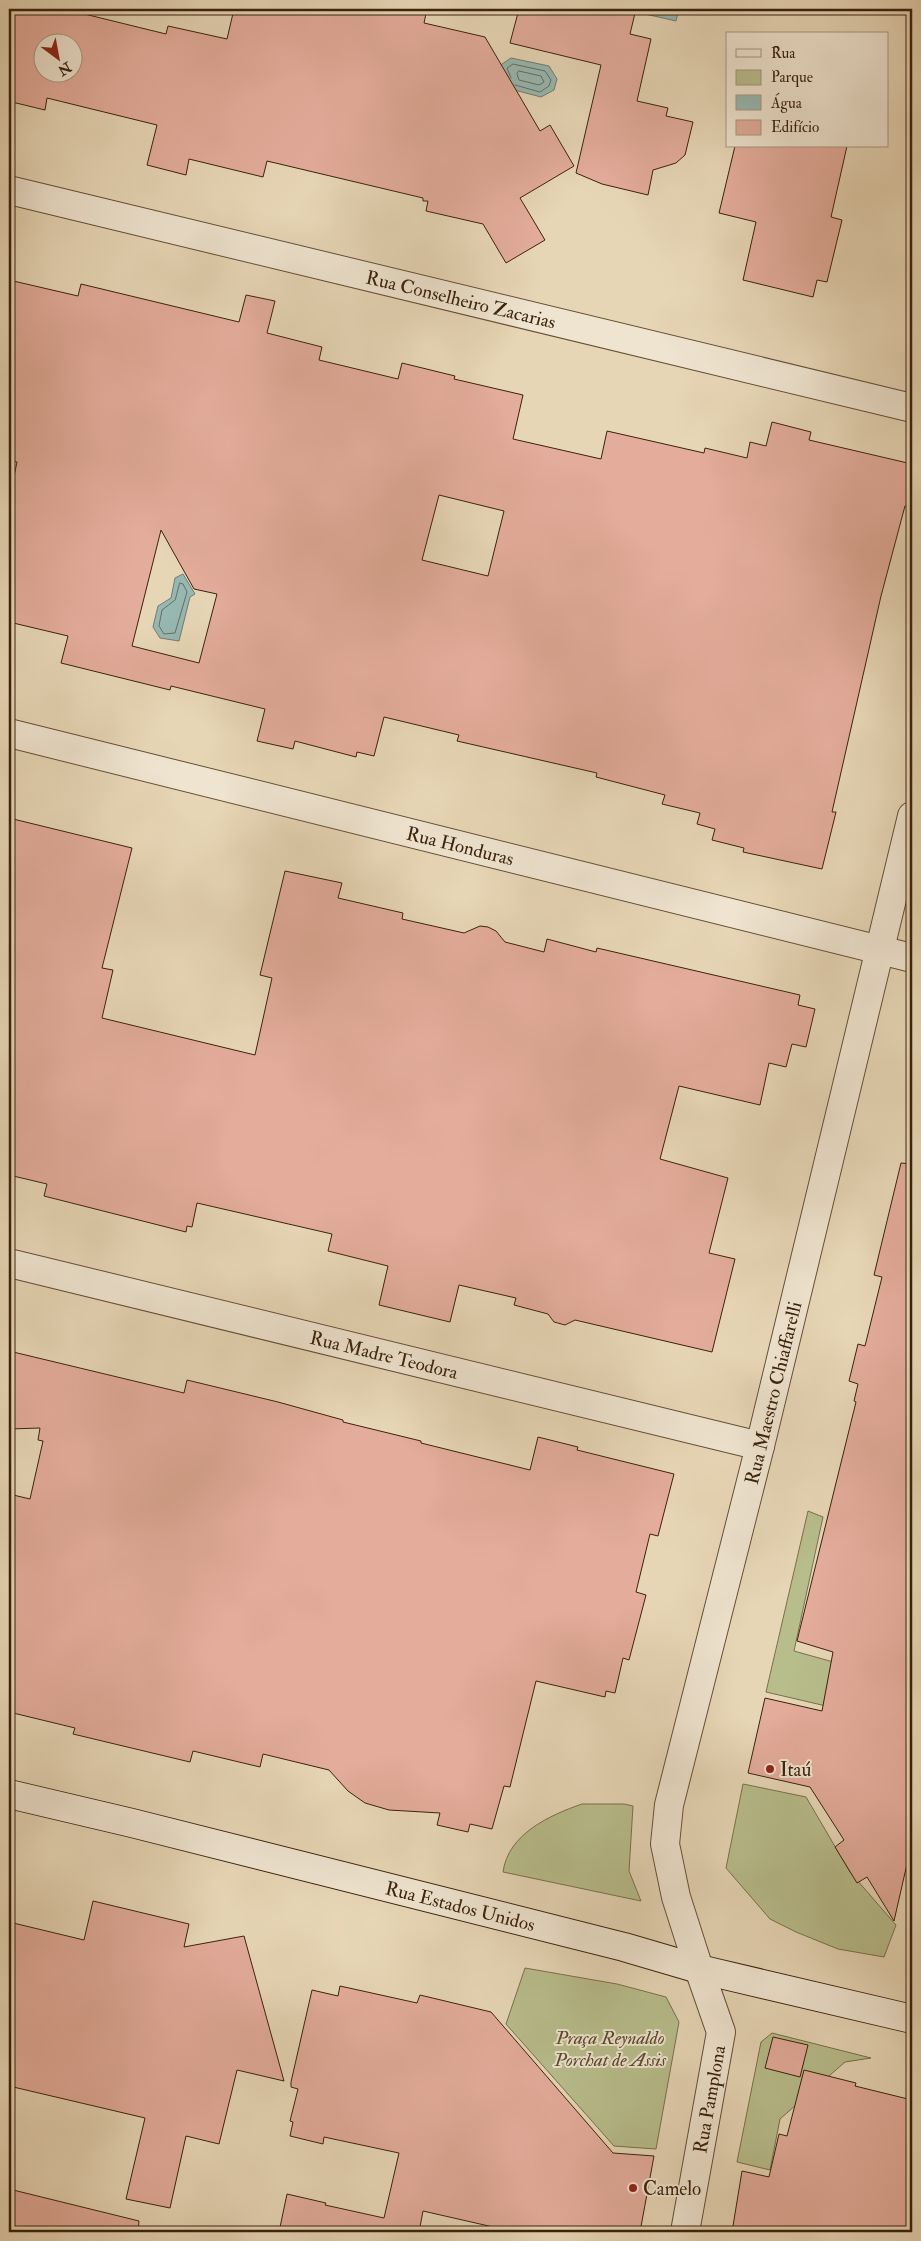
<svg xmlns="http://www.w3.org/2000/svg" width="921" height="2241" font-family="'IM FELL Double Pica',serif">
<rect width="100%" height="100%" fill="#e7d6b6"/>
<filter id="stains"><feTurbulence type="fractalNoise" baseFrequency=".004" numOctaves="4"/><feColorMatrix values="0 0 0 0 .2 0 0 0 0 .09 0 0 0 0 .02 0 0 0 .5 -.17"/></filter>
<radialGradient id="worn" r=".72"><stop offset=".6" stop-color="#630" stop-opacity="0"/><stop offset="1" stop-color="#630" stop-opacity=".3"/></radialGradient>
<path fill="#b8bd8c" stroke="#79704c" d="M808 1511 823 1517 794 1651 912 1684V1726L766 1692Z
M743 1784 806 1797 850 1872 896 1925 884 1957 838 1949 796 1932 770 1919 726 1868Z
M582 1804H624L633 1806 629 1871 641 1901 503 1872C508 1834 550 1815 582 1804Z
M525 1968 617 1984 666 1997 679 2022 656 2149 614 2146 506 2024Z
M772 2033 871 2058 845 2062 780 2119 770 2170 737 2162 761 2042Z"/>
<path fill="#97b8b2" stroke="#727c70" d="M646 9H679L676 21 645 14Z
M511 58 549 66 557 79 554 90 541 97 503 87 499 66Z
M183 574 195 594 190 597 179 641 160 638 153 627 158 606 171 598 175 578Z"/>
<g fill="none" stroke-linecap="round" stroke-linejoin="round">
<path stroke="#686d5f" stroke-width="1" d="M519 71 541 76 544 82 539 85 519 80 517 74Z
M511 78 507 68 513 64 545 71 551 80 549 86 540 92 515 85
M180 583 183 584 187 592 175 633 164 634 159 626 162 610 175 600Z"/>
</g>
<path fill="#e3ac9b" stroke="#3a220c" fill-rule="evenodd" d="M9 9H64L166 34 168 26 227 39 234 9H427L424 23 485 37 540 131 550 125 574 166 520 198 545 240 506 263 483 224 426 211 428 201H423V198L267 161 263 177 189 159 186 175 147 165 157 125 47 98 45 110 12 102V98L9 97ZM42 42H72V72H42Z
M519 9H636L630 34 651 39 637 101 668 108 666 116 693 122 685 155 676 163 653 170 648 195 602 184 576 173 601 65 510 43Z
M735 146H847L831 217 842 220 827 282 817 280 813 297 743 280 756 222 719 213Z
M9 280 78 296 81 284 239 322 246 295 275 301 267 333 322 347 319 360 398 379 402 363 455 376 454 379 523 395 513 439 601 459 607 431 704 453 705 448 747 458 750 442 766 446 772 422 811 432 809 440 912 464V508L905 506 881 596 832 812H836L822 869 743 852 744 848 712 840 715 829 697 824 700 813 662 804 665 795 596 777 597 773 457 741 459 735 384 717 374 756 357 752 356 757 295 741 293 749 257 741 265 709 171 686 170 690 61 663 68 636 9 622V500L17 462 9 459ZM439 495 504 511 488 576 422 560ZM161 530 194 589 217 594 199 663 132 646Z
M9 818 132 848 102 968 113 970 102 1018 255 1055 272 978 260 975 285 871 342 883 338 898 403 913 402 919 464 933 480 926 488 927 496 931 505 942 544 952 547 939 596 952 597 948 800 995 798 1005 815 1009 806 1047 792 1044 786 1067 769 1063 760 1105 679 1086 660 1159 728 1178 709 1253 735 1259 712 1352 575 1320 565 1325 554 1322 548 1314 514 1305 516 1298 459 1285 450 1322 379 1305 388 1266 328 1251 332 1234 197 1203 192 1227 187 1226 186 1232 44 1196 47 1184 9 1175Z
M901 1163 912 1164V1842L894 1921 867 1877 857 1883 835 1847 844 1840 810 1787 748 1773 765 1698 822 1711 833 1652 797 1641 856 1402 854 1401 858 1384 849 1381 858 1344 865 1346 882 1277 874 1275Z
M9 1351 184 1393 187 1380 278 1402 343 1420V1422L421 1441V1443L530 1470 538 1437 578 1447 577 1450 674 1474 658 1536 650 1534 636 1592 646 1595 629 1660 623 1658 615 1693 606 1691 605 1697 536 1681 510 1787 504 1786 492 1829 470 1824 468 1832 437 1825 440 1813 389 1810 365 1803 348 1791 329 1770 263 1754 260 1767 193 1751 190 1762 73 1734 75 1728 9 1712V1494L30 1499 43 1441 38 1440 40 1428 9 1429Z
M93 1901 189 1924 184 1947 244 1936 284 2081 237 2070 219 2144 186 2136 170 2208 126 2199 145 2118 9 2086V1922L84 1940Z
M340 1986 417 2003 420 1995 491 2012 613 2153 654 2156 640 2232H515L423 2211 419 2232H279L287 2194 326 2203 325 2205 384 2218 399 2153 324 2137 323 2144 290 2136 293 2122 290 2121 298 2089 291 2087V2082L312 1990 338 1996Z
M773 2037 808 2045 800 2077 765 2068Z
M804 2070 856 2083 855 2086 912 2100V2232H732L742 2171 769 2177 779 2134 787 2136Z
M9 2189 139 2221 138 2232H9Z"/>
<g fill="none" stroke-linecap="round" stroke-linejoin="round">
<defs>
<g id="minor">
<path id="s1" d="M9 190 912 408"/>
<path id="s2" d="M9 733 912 958"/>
<path id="s3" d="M9 1263 760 1446"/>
<path id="s4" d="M685 2232 721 2032 699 1969"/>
</g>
<g id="tertiary">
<path id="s5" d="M699 1969 676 1897 665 1844 669 1805 760 1446 912 816"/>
</g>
<g id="secondary">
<path id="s6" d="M9 1794 132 1823 624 1947 699 1969 912 2019"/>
</g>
</defs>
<use href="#minor" stroke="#654f36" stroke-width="30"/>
<use href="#tertiary" stroke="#654f36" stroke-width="30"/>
<use href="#secondary" stroke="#3a220c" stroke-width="30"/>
<use href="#minor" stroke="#efe4d0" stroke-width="28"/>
<use href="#tertiary" stroke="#efe4d0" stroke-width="28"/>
<use href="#secondary" stroke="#efe4d0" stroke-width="28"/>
</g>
<g fill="#8f2418" stroke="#efe4d0" stroke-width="2">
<circle cx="770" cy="1769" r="5"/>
<circle cx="633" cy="2188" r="5"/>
</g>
<g text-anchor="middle" stroke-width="4" stroke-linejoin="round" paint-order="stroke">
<g font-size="19" fill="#3a220c" stroke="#efe4d0">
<text dy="7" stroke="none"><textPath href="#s1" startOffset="465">Rua Conselheiro Zacarias</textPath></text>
<text dy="7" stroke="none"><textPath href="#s2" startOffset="465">Rua Honduras</textPath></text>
<text dy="7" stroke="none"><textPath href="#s3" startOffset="386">Rua Madre Teodora</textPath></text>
<text dy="7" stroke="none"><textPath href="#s5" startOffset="594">Rua Maestro Chiaffarelli</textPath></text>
<text dy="7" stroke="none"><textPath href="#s6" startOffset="465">Rua Estados Unidos</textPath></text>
<text dy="7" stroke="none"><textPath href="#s4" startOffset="135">Rua Pamplona</textPath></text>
</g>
<g font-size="19" fill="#3a220c" stroke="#efe4d0" text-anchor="start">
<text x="780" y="1776">Itaú</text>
<text x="643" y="2195">Camelo</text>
</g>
<g font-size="19" font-style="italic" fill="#5a492c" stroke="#efe4d0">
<text x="610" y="2044">Praça Reynaldo<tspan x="610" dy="22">Porchat de Assis</tspan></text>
</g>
</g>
<rect width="921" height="2241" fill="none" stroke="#e7d6b6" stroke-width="30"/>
<rect x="10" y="10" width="901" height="2221" fill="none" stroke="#3a220c" stroke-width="2.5"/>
<rect x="15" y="15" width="891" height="2211" fill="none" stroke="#3a220c"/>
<rect x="726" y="32" width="162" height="115" fill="#efe4d0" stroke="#a79682"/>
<rect x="736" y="49" width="25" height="8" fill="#efe4d0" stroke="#a79682"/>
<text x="771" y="58" font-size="15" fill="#3a220c">Rua</text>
<rect x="736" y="70" width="25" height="15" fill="#b8bd8c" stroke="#a79682"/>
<text x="771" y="82" font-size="15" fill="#3a220c">Parque</text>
<rect x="736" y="95" width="25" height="15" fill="#97b8b2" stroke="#a79682"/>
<text x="771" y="108" font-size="15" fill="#3a220c">Água</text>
<rect x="736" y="120" width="25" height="15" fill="#e3ac9b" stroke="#a79682"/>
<text x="771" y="132" font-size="15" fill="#3a220c">Edifício</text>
<g transform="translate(58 58) rotate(148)"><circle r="24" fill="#efe4d0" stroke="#a79682"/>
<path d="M0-4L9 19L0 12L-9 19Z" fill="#8f2418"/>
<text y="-8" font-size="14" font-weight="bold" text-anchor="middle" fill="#3a220c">N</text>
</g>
<rect width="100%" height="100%" filter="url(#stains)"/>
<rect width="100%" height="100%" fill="url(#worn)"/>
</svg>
